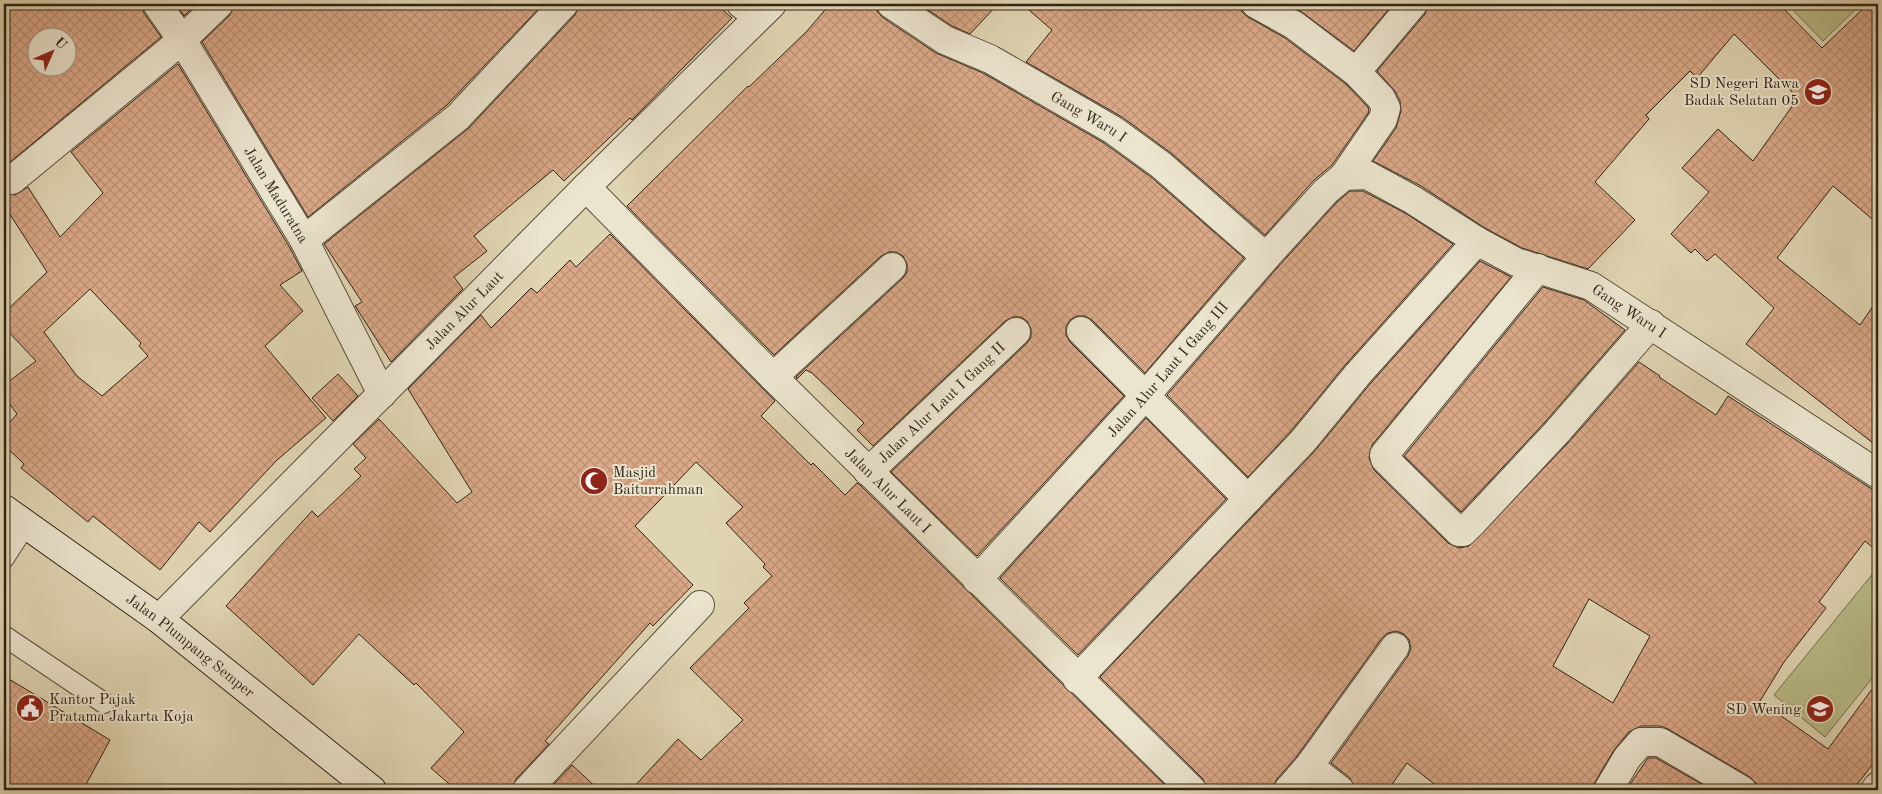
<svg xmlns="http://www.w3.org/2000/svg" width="1882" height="794" font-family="'Old Standard TT',serif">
<defs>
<pattern id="building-cross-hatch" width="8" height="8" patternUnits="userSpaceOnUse" patternTransform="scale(1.25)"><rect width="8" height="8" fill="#daa887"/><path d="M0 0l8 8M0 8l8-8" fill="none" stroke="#bb9074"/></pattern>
</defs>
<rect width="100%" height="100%" fill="#e0d5b3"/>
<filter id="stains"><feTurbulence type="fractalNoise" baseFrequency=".004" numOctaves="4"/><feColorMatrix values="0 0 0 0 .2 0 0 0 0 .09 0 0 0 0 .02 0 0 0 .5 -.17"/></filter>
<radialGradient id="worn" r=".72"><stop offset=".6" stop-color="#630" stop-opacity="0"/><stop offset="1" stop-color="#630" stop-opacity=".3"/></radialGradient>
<path fill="#b8bc88" stroke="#74704f" d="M1787 4H1861L1823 41Z
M1875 571 1878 574V671L1825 737 1774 695Z"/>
<path fill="url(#building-cross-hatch)" stroke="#2f2416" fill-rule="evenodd" d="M4 4H142L144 13 161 37 4 167ZM38 38H68V68H38Z
M176 4H197L184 16Z
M234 4H543L447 105 308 217 202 42 230 15Z
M579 4H716L732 18 632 120 630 118 564 181 553 170 474 236 487 251 454 277 463 289 391 362 355 306 362 302 324 244 469 128 575 15Z
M830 4H875L877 11 882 17 936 53 983 73 1104 143 1151 177 1244 258 1145 373 1092 320 1085 316H1077L1070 320 1066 327V335L1070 342 1124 396 977 556 891 472 1027 343 1031 337V329L1027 321 1021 317H1013L1005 321 873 446 857 430 864 423 812 373 806 370 797 379 796 377 903 278 907 272V264L903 256 896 252H889L881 256 774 355 627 206 748 86 749 87 807 31Z
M919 4H998L970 34 952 26Z
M1022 4H1240L1242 12 1248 17 1285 38 1346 84 1368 107 1369 112 1332 165 1314 180 1265 235 1171 153 1122 117 1026 62 1052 30Z
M1288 4H1393L1354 51 1303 13Z
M1428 4H1779L1822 48 1868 4H1878V224L1833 186 1777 258 1860 325 1878 299V447L1746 344 1774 308 1715 254 1707 261 1695 249 1691 253 1671 234 1709 192 1682 168 1718 129 1753 161 1798 98 1734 34 1697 78 1690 71 1646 115 1649 119 1595 182 1635 220 1588 269 1522 248 1485 228 1421 186 1373 161 1396 128 1401 111 1400 101 1395 91 1377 71 1425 14Z
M178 64 290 248 302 271 280 285 303 311 265 346 326 418 276 461 210 532 199 522 160 570 93 516 88 522 21 468 24 464 4 445V429L17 414 4 396V385L36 361 4 327V313L47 272 4 205V193L15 195 28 187 60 237 103 193 71 152ZM90 289 141 343 139 346 148 356 102 396 77 376 44 332Z
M1350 191H1363L1405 213 1453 244 1346 364 1291 431 1248 477 1167 395 1278 267 1337 202Z
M610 234 775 401 761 416 811 465 813 463 845 495 857 483 860 485 1170 790H631L678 739 701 760 743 720 690 668 749 608 744 603 772 576 763 567 765 564 726 523 743 507 696 462 635 526 693 585 653 626 650 623 545 741 549 744 516 779 512 790H456L431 768 464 732 416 683 414 685 359 634 313 685 226 606 312 511 318 517 361 476 354 469 366 458 353 444 379 419 457 503 472 492 408 389 481 315 491 328 531 288 537 293 570 260 576 267Z
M1480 261 1511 277 1372 445 1369 458 1374 470 1448 543 1459 548 1469 546 1568 443 1639 362 1660 376 1659 377 1716 415 1728 396 1878 493V552L1865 541 1819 602 1826 608 1784 662 1760 701 1828 749 1878 681V757L1853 790H1758L1756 783 1750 777 1668 729 1660 726H1641L1629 732 1614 750 1595 782 1592 790H1442L1407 763 1388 790H1355L1350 778 1331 763 1408 656 1411 648 1409 640 1404 634 1396 631 1388 633 1382 638 1297 756 1276 780 1273 790H1207L1203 779 1100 677 1314 452 1370 384ZM1589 599 1650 636 1613 703 1553 666Z
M1543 287 1584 300 1625 330 1545 422 1461 512 1404 456Z
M338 374 358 396 333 421 312 398Z
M1146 418 1226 499 1078 655 1000 578Z
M4 676 110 740 83 790H4Z
M1648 758H1656L1712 790H1626Z
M572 765 599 790H548Z"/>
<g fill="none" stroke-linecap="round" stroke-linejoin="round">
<defs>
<path id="service" d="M4 558 26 524
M4 636 104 703"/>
<g id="minor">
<path id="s1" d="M157 4 182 40 304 240 382 394"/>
<path d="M741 4 758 17"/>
<path id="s2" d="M891 4 945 40 990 59 1113 130 1161 165 1266 257"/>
<path d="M1256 4 1294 25 1356 72"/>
<path d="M1344 176 1383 119 1386 108 1381 98 1356 72 1413 4"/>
<path d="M12 180 182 40 219 4"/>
<path id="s3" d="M586 187 773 377 1192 790"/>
<path d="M304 240 458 117 564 4"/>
<path d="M1538 268 1384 455 1385 459 1459 532H1463L1474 521 1557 432 1651 324"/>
<path d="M1081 331 1248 499"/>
<path d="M773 377 892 267"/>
<path id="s4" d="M868 472 1016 332"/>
<path id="s5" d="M977 580 1145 396 1266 257 1326 191 1344 176 1367 175 1413 200 1477 241 1516 262 1591 286 1878 474"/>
<path d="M1077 679 1303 441 1358 374 1477 241"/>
<path d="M1309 766 1340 790"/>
<path d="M527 790 700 605"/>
<path d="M1288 790 1309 766 1395 647"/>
<path d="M1608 790 1627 758 1641 742H1660L1742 790"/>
<path d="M1875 790 1878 786"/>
</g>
<g id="tertiary">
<path id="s6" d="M159 619 586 187 772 4"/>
</g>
<g id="secondary">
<path id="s7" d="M4 509 159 619 372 790"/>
</g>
</defs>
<use href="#service" stroke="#5b503d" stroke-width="22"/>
<use href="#minor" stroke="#5b503d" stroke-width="30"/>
<use href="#tertiary" stroke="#5b503d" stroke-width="30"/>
<use href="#secondary" stroke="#2f2416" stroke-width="30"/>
<use href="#service" stroke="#ebe4ce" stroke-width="20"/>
<use href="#minor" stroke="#ebe4ce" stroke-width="28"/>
<use href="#tertiary" stroke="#ebe4ce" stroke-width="28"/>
<use href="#secondary" stroke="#ebe4ce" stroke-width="28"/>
</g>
<defs>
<symbol id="school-disc" viewBox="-11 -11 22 22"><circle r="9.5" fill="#8f2418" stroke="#ebe4ce"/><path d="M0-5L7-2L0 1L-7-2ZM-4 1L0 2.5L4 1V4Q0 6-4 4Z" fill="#fff"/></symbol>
<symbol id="mosque-disc" viewBox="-11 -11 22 22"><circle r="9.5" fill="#8f2418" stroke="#ebe4ce"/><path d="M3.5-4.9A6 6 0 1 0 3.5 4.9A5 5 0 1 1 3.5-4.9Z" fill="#fff"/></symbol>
<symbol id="civic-disc" viewBox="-11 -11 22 22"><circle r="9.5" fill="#8f2418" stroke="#ebe4ce"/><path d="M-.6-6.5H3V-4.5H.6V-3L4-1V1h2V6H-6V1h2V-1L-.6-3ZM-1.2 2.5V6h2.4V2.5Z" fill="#fff"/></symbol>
</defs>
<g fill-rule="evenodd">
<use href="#school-disc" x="1802" y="76" width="32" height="32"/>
<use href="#mosque-disc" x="578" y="465" width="32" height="32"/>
<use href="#civic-disc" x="14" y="692" width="32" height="32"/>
<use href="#school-disc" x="1804" y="693" width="32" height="32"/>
</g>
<g text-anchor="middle" stroke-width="4" stroke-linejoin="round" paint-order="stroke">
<g font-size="15" fill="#2f2416" stroke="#ebe4ce" text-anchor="end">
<text x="1799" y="88">SD Negeri Rawa<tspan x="1799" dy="17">Badak Selatan 05</tspan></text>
<text x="613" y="477" text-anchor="start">Masjid<tspan x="613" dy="17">Baiturrahman</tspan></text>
<text x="49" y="704" text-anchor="start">Kantor Pajak<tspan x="49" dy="17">Pratama Jakarta Koja</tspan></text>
<text x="1801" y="714">SD Wening</text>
</g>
<g font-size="15" fill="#2f2416" stroke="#ebe4ce">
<text dy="5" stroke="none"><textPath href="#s2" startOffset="228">Gang Waru I</textPath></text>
<text dy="5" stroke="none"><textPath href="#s1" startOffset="225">Jalan Maduratna</textPath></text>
<text dy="5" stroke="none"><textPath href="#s6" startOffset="434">Jalan Alur Laut</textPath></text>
<text dy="5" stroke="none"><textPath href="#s5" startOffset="866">Gang Waru I</textPath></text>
<text dy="5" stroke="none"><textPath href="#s5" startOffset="284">Jalan Alur Laut I Gang III</textPath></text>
<text dy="5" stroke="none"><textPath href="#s4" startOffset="101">Jalan Alur Laut I Gang II</textPath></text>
<text dy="5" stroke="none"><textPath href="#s3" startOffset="428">Jalan Alur Laut I</textPath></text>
<text dy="5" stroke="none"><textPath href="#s7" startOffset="231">Jalan Plumpang Semper</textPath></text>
</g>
</g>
<rect width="1882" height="794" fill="none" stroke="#e0d5b3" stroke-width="20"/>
<rect x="5" y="5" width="1872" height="784" fill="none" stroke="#2f2416" stroke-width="2.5"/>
<rect x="10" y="10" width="1862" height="774" fill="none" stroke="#2f2416"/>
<g transform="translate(52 52) rotate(45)"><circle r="24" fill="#ebe4ce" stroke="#a09784"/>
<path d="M0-4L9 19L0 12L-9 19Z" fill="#8f2418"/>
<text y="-8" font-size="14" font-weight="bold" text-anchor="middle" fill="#2f2416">U</text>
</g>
<rect width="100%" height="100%" filter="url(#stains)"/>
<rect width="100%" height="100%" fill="url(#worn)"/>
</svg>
